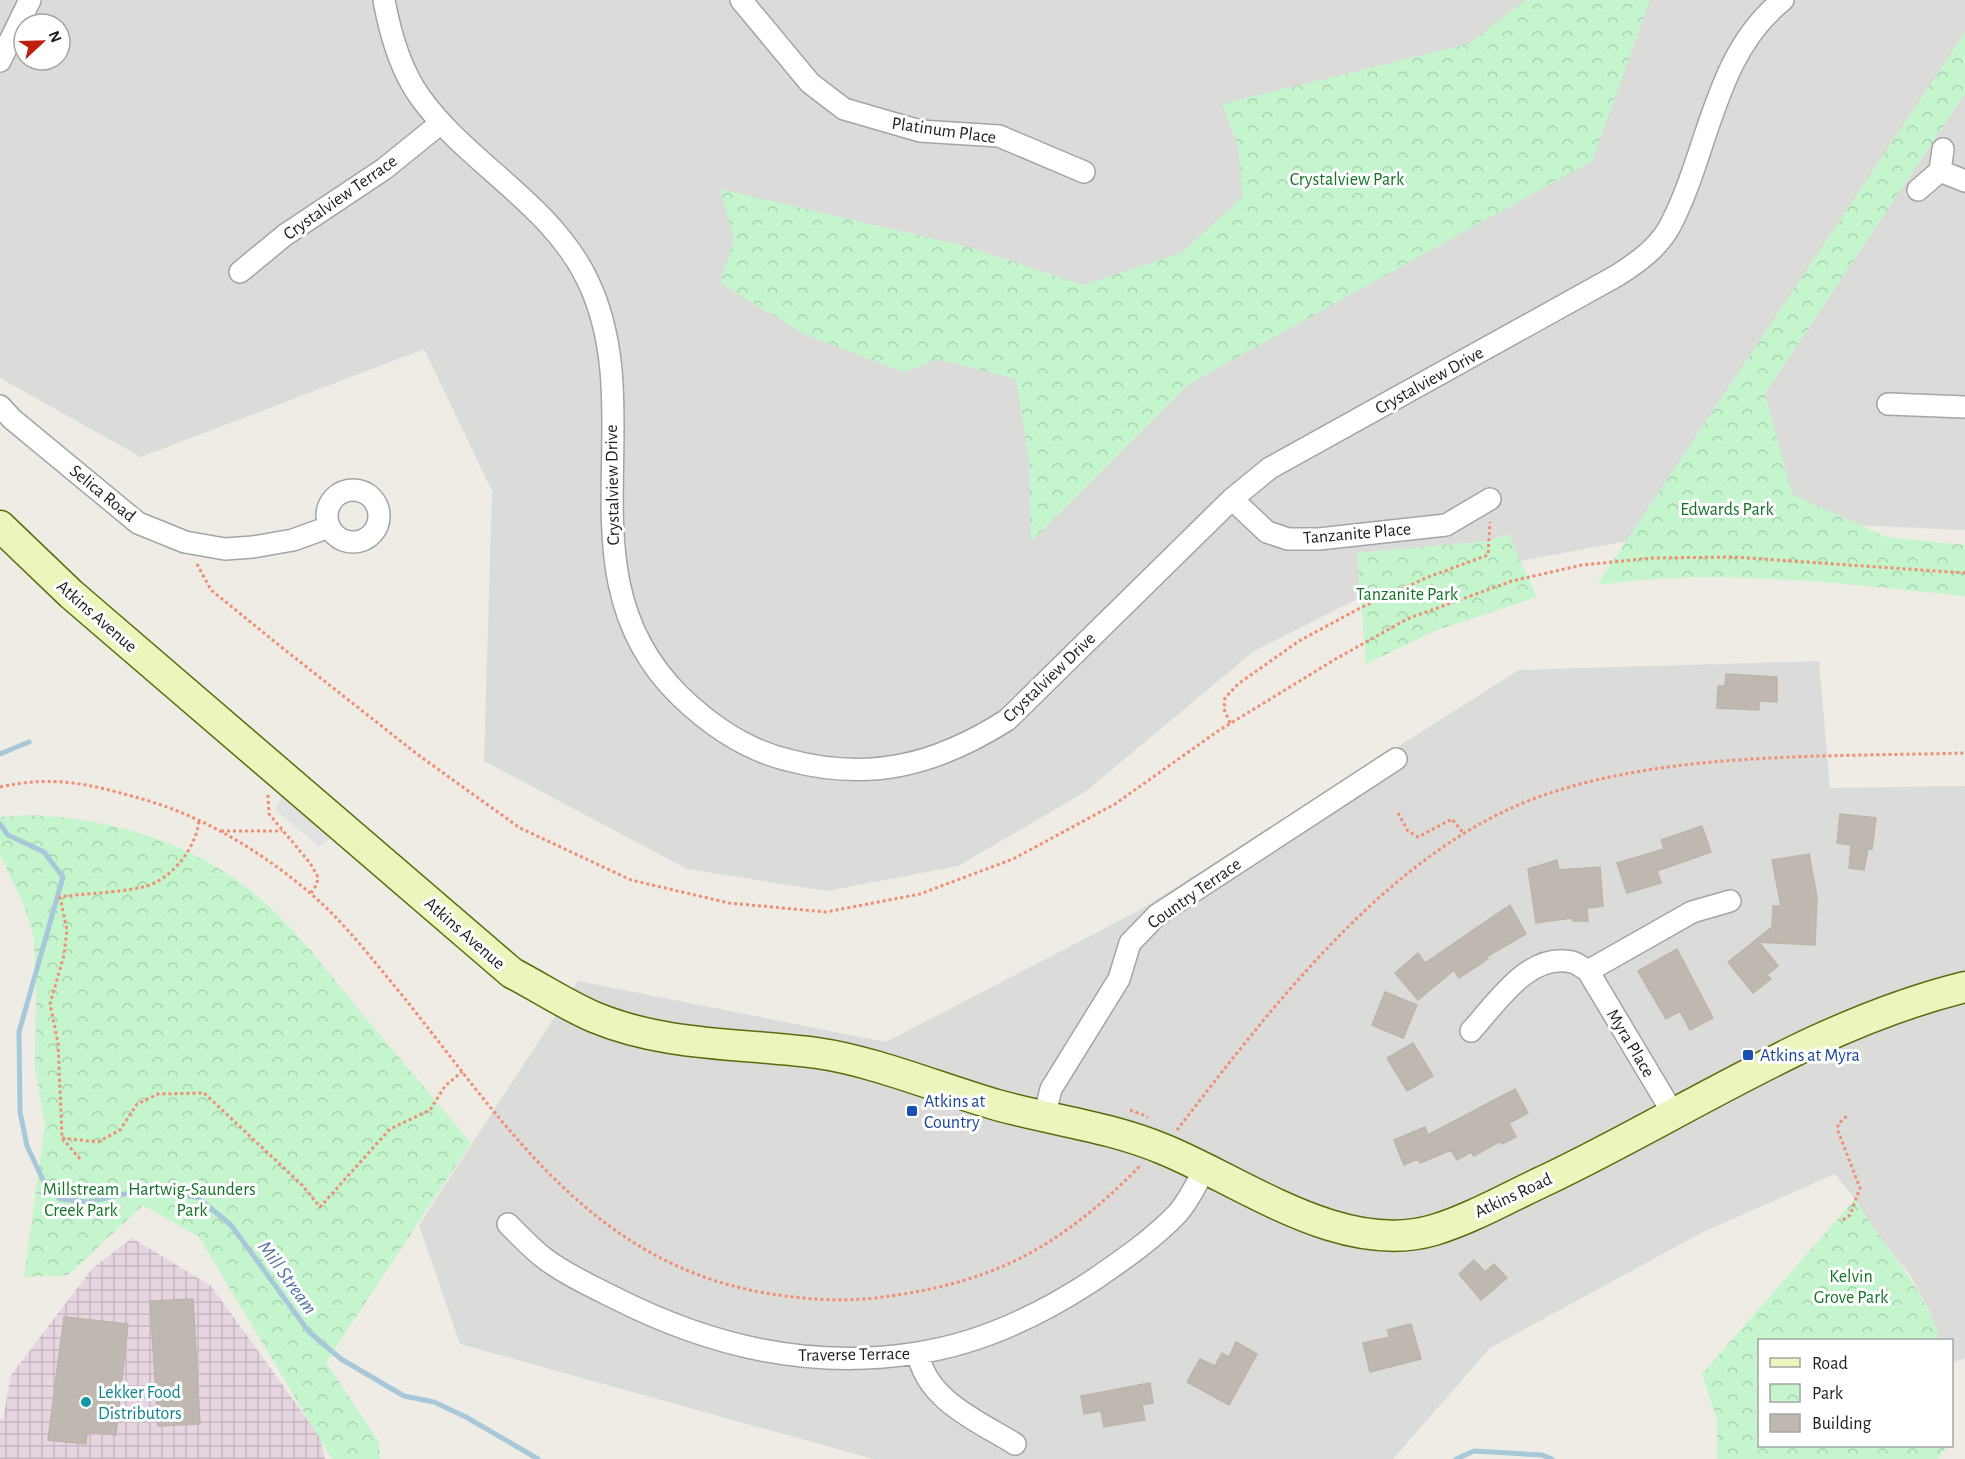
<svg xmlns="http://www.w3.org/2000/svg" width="1965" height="1459" font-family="'Alegreya Sans',sans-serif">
<defs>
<pattern id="industrial-grid" width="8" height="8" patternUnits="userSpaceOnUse" patternTransform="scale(1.5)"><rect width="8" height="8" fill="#e6d6e2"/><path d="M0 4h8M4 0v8" fill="none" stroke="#c5b7c1"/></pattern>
<pattern id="park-crowns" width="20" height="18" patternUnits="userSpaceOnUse" patternTransform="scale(1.5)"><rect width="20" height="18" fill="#c4f5cd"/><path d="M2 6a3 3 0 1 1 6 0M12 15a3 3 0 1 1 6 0" fill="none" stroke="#a8d2b0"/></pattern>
</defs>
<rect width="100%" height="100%" fill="#eeece4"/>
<path fill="#dbdbda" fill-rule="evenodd" d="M0 0H1965V530L1741 520 1520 561 1508 534 1489 541 1357 553 1361 597 1254 651 1085 792 958 866 827 891 687 869 484 761 492 491 424 349 141 457 0 378ZM24 24H60V60H24Z
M1819 661 1830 788 1965 786V1358L1952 1363V1340H1940L1929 1310 1910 1275 1874 1230 1855 1199 1835 1174 1703 1232 1490 1348 1393 1459H873L460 1344 419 1225 578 981 886 1042 1140 910 1519 670Z"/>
<path fill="url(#industrial-grid)" d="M132 1238 211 1286 320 1437 325 1459H0V1419H3L11 1375 92 1269Z"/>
<path fill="url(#park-crowns)" d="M1526 0H1650L1592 161 1189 384 1031 542 1029 460 1016 379 937 359 904 372 804 334 720 283 734 239 720 189 969 247 1083 285 1181 253 1243 197 1238 146 1222 104 1468 44Z
M1965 32V94L1765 394 1792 494 1886 537 1965 545V596C1842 584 1720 567 1597 585Z
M1508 534 1537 597 1437 630 1366 664 1357 553 1489 541Z
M31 815C123 819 213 849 279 916 308 945 333 978 359 1010 396 1055 434 1098 471 1143L326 1362 379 1442 380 1459H332L199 1237 143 1205 68 1275 24 1277 45 1126 35 1067 36 1003 34 937 23 903 0 855V817Z
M1855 1199C1884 1248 1922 1283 1940 1340H1760V1446H1947L1938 1459H1717V1420L1702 1374Z"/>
<path fill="#e1e1e1" d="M284 792 333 837 319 846 275 810Z"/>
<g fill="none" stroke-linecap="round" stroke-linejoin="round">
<path stroke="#a7c8d9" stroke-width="5" d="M0 754 29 742
M0 824 8 835 44 852 63 877 19 1032 20 1112 27 1146 44 1182 60 1199 88 1202 134 1192 197 1197 231 1225 309 1332 341 1359 404 1396 434 1402 466 1417 538 1459
M1456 1459 1474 1451 1542 1455 1552 1459"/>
</g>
<path fill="#beb8b1" stroke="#beb4a8" stroke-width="1.5" d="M1726 674 1777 677V702L1759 701V710L1717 708 1718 686H1725Z
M1840 814 1876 818 1872 849H1868L1864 870 1849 868 1851 845 1837 843Z
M1702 826 1711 852 1657 871 1661 883 1627 893 1617 863 1664 849 1661 840Z
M1809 854 1817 897 1815 945 1759 942 1778 966 1767 975 1771 979 1753 993 1728 962 1772 927 1773 906H1781L1772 860Z
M1557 860 1559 870 1600 867 1603 906 1587 908 1588 921H1573L1572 918 1536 923 1528 869Z
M1510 905 1526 934 1486 957 1488 959 1459 978 1454 970 1418 1000 1395 973 1418 953 1425 963Z
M1677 949 1713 1018 1690 1030 1680 1011 1666 1019 1638 971Z
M1385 992 1417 1005 1403 1038 1372 1025Z
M1413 1043 1433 1076 1407 1091 1387 1058Z
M1515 1089 1528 1113 1509 1123 1516 1137 1502 1144 1500 1141 1474 1156 1471 1152 1457 1160 1451 1150 1420 1163 1418 1159 1404 1165 1394 1140 1425 1127 1428 1135Z
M1474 1260 1485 1272 1494 1264 1507 1278 1481 1300 1459 1274Z
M193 1299 200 1424 158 1426 150 1301Z
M64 1317 128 1324 116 1435 87 1432 86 1444 48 1440Z
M1411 1324 1421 1359 1370 1372 1363 1343 1390 1337 1387 1330Z
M1236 1342 1257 1354 1229 1405 1187 1382 1200 1359 1215 1366 1222 1353 1229 1357Z
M1150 1383 1153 1403 1142 1405 1145 1420 1104 1427 1101 1411 1084 1414 1081 1396Z"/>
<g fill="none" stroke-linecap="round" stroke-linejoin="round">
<defs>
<path id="street" d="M384 0C390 33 400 69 420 97 468 164 550 203 587 279 653 414 557 576 680 696 711 726 746 750 788 760 870 782 936 765 1007 720L1232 499 1270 468 1618 275C1638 262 1658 248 1670 226 1709 152 1714 54 1783 0
M741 0 810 83 844 109 920 131 999 136 1084 172
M0 61 30 0
M1940 171 1965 181
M1918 190 1940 171 1943 149
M240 272 285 235 384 169 441 123
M1888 404 1965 407
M0 406 12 419 138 523 185 542 225 549 253 547 293 540 329 527
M327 516a26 26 0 1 1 52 0a26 26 0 1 1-52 0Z
M1232 499 1267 532 1288 539H1319L1446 525 1490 499
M1588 971 1692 912 1730 901
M1471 1031C1496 1004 1528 952 1572 962 1577 963 1583 968 1588 971L1674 1115
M1044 1117 1051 1089 1119 979 1130 943 1157 915 1396 759
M508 1224C519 1235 531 1248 544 1258 565 1274 591 1286 615 1298 710 1346 809 1370 917 1353 978 1344 1040 1315 1092 1281 1121 1261 1152 1240 1177 1214 1189 1201 1197 1183 1205 1168
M918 1353C926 1400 978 1421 1015 1444"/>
<path id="secondary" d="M0 526 71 594 512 973C539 987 566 1005 594 1017 665 1047 743 1043 817 1053 874 1061 941 1089 997 1105 1051 1120 1111 1127 1163 1149 1244 1182 1342 1257 1434 1230 1473 1218 1511 1196 1548 1179 1686 1113 1815 1024 1965 987"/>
</defs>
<use href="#street" stroke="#a4a4a4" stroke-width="24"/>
<use href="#secondary" stroke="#586c0c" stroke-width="33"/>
<path stroke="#f08e73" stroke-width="3" stroke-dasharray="3 3" stroke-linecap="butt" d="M197 564 211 590 285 650 417 754 520 828 631 880 729 903 826 912 920 894 1013 859 1115 804 1218 731 1334 660 1407 619 1512 581 1582 565 1653 558 1733 557 1965 573
M1230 723 1224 709 1225 698 1238 684 1299 641 1362 607 1428 577 1488 555 1490 522
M0 787C54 775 90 784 142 799 203 816 262 852 310 893 341 919 367 953 393 984 501 1116 584 1261 765 1293 802 1299 838 1302 875 1298 992 1284 1058 1249 1140 1166
M268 795 269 814 310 863 318 877 317 884 311 893
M1398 813 1408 831 1418 837 1452 819 1464 834
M221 831H282
M1130 1110 1148 1117
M1177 1130C1272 1007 1392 847 1544 795 1672 751 1830 757 1965 753
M62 1138 98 1142 120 1130 137 1104 158 1094 204 1093 302 1185 320 1207 390 1129 430 1110 445 1086 463 1071
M80 1159 62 1138 58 1043 50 1004 64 955 67 930 60 897C86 893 117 893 143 887 171 881 197 847 199 820
M1843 1220 1850 1215 1860 1188 1838 1131V1124L1848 1115"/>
<use href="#street" stroke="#fff" stroke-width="21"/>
<use href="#secondary" stroke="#ecf5bb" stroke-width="30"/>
</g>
<g fill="#1a4fb4" stroke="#fff" stroke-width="2">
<rect x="1742" y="1049" width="12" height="12" rx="3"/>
<rect x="906" y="1105" width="12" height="12" rx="3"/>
</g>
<circle fill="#0f9aa8" stroke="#fff" stroke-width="2" cx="86" cy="1402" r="6"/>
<g text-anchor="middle" stroke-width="6" stroke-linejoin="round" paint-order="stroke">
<g font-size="18" fill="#1d1d1d" stroke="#fff">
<text transform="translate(944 130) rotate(8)" y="6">Platinum Place</text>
<text transform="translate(340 197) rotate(-35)" y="6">Crystalview Terrace</text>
<text transform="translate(1429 380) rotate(-29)" y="6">Crystalview Drive</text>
<text transform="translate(612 485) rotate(-91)" y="6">Crystalview Drive</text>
<text transform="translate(103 493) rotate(39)" y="6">Selica Road</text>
<text transform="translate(1357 533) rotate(-5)" y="6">Tanzanite Place</text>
<text transform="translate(97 616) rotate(41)" y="6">Atkins Avenue</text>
<text transform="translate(1049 677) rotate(-44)" y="6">Crystalview Drive</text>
<text transform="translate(1194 893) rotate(-35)" y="6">Country Terrace</text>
<text transform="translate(465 933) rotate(41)" y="6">Atkins Avenue</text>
<text transform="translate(1631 1043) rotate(59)" y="6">Myra Place</text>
<text transform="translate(1513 1195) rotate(-25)" y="6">Atkins Road</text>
<text transform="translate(854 1354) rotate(-1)" y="6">Traverse Terrace</text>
</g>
<g font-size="18" fill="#137426" stroke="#fff">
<text x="1347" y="185">Crystalview Park</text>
<text x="1727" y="515">Edwards Park</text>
<text x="1407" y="600">Tanzanite Park</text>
<text x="81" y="1195">Millstream<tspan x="81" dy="21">Creek Park</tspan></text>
<text x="192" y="1195">Hartwig-Saunders<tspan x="192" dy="21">Park</tspan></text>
<text x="1851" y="1282">Kelvin<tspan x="1851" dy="21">Grove Park</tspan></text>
</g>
<g font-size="18" fill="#164399" stroke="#fff" text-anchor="start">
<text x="1760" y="1061">Atkins at Myra</text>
<text x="924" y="1107">Atkins at<tspan x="924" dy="21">Country</tspan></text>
</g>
<g font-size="18" fill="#0d838f" stroke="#fff" text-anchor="start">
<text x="98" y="1398">Lekker Food<tspan x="98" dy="21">Distributors</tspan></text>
</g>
<g font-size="20" font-style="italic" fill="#5172a6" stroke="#fff">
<text transform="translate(288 1277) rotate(54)" y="7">Mill Stream</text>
</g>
</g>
<rect x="1758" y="1339" width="195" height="108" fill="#ffffff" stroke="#a5a5a5" stroke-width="1.5"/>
<rect x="1770" y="1358" width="30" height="9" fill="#ecf5bb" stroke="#a5a5a5" stroke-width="1.5"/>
<text x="1812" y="1369" font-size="18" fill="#1d1d1d">Road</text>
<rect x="1770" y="1384" width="30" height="18" fill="url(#park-crowns)" stroke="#a5a5a5" stroke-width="1.5"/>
<text x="1812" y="1399" font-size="18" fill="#1d1d1d">Park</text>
<rect x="1770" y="1414" width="30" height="18" fill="#beb8b1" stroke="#a5a5a5" stroke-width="1.5"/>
<text x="1812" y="1429" font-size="18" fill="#1d1d1d">Building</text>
<g transform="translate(42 42) rotate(68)"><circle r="28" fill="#ffffff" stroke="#a5a5a5" stroke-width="1.5"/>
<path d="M0-4.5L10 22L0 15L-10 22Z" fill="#bd210e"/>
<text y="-9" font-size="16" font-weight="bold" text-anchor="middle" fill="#1d1d1d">N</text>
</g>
</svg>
